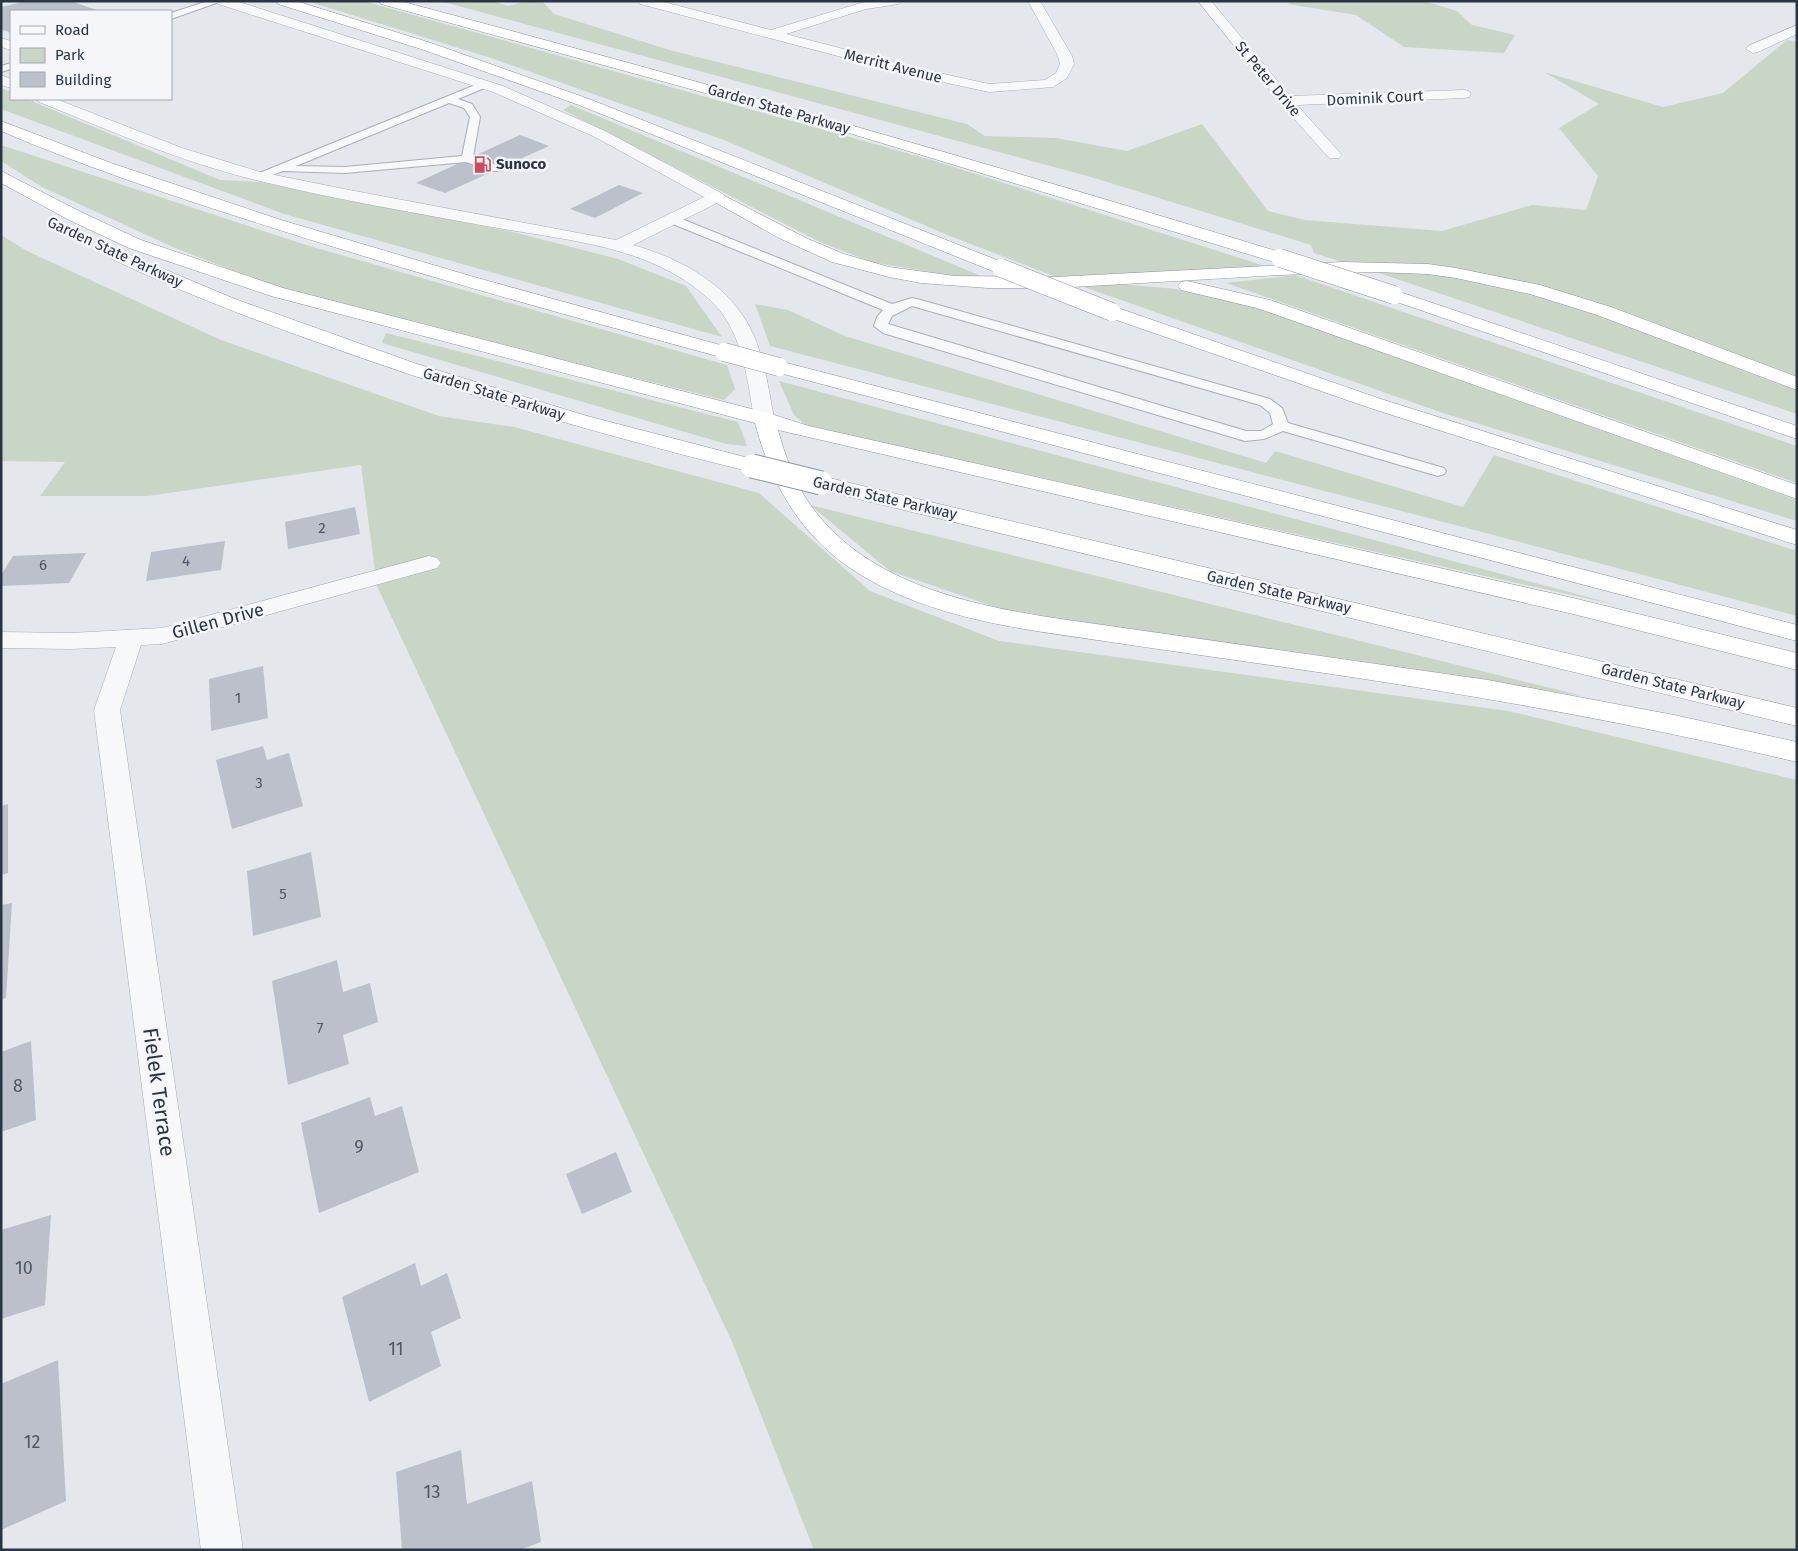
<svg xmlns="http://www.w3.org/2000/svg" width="1798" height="1551" font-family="'Fira Sans',sans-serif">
<rect width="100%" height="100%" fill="#e4e7ec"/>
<path fill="#c9d6c5" d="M307 1H363L935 161 1268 267 1059 278 950 236 724 140 491 58Z
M440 1H492L508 6 526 1H542L554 14 673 51 967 124 985 136 1056 138 1127 151 1202 124 1268 211 1305 220 1442 231 1532 205 1586 210 1598 176 1559 128 1599 104 1544 72 1663 107 1723 93 1787 40 1797 42V377L1618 309 1516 281 1345 263 1314 253 1311 245 1091 177Z
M1293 1H1424L1457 11 1472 25 1515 35 1504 53 1404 47 1356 15 1288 4Z
M1 88 11 92V99H27L220 180 260 182 513 232 618 259 686 286 722 337 284 214 1 109Z
M571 105 986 278 953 276 871 262 820 242 563 110Z
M1 145 306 245 727 365 735 389 724 400 286 291 175 248 42 187 1 161Z
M1 235 27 251 221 340 439 416 514 427 759 493 870 591 999 641 1508 711 1797 780V1550H814L733 1344 377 586 361 465 148 496H40L65 462 1 461Z
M1376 272H1422L1496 284 1586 308 1797 390V414Z
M1295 275 1797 446V483L1226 283Z
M1120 284 1176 289 1244 303 1797 500V521L1443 413 1081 286Z
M755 304 788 310 845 336 1266 463 1275 451 1463 507 1494 455 1797 551V616L1501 537 770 346Z
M386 333 738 422 747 446 726 444 382 343Z
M779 381 1621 606 807 426 794 415Z
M810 505 1583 696 1007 611 890 571Z"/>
<path fill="#bbc0ca" d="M27 1H71L99 11H11V33L1 29V7Z
M520 135 549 146 445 193 416 183Z
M619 185 643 193 595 218 570 209Z
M355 507 360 534 288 549 285 522Z
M225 541 221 570 146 581 151 552Z
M86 553 69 583 1 586V575L13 556Z
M263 666 268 718 211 731 209 679Z
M263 746 267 760 289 753 303 806 232 829 216 760Z
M8 804V873L1 875V806Z
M311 852 321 917 253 936 247 871Z
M12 903 6 998 1 999V905Z
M337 960 343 992 370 983 378 1022 343 1035 349 1064 288 1085 272 981Z
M31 1041 36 1120 1 1132V1052Z
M370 1097 375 1116 402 1106 419 1172 319 1213 301 1123Z
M616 1152 632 1192 582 1214 566 1174Z
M51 1215 45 1305 1 1319V1230Z
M415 1263 421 1286 447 1273 461 1318 431 1332 441 1366 369 1402 342 1297Z
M58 1360 66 1501 1 1530V1384Z
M461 1450 467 1504 532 1481 541 1542 520 1550H402L396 1472Z"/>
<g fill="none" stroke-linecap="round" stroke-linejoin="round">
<defs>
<path id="service" d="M208 1H222L171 19V13Z
M11 63V69L1 72V66Z
M485 81 490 84 489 86 458 99 472 104 480 117 473 157 502 167 504 169 502 171H494L466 162 345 173 283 171 261 179 255 176 257 174ZM449 103 464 108 470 117 462 156 345 167 296 166Z
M672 215 892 304 912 298 917 299 1270 399 1282 408 1288 423 1444 468 1446 471 1444 474 1438 476 1283 431 1264 439 1245 441 883 333 874 326 877 317 883 310 668 222 666 219 668 216ZM912 306 1260 405 1270 413 1273 424 1261 431H1246L888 324 892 316Z"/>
<path id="minor" d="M216 1H236L503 86 605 131 723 194 725 197 723 200 633 245C683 259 733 287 754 336 765 362 769 391 774 418L771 422 764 424 757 422 754 418C747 377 742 328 709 299 649 244 562 240 486 226 410 212 334 199 260 181 183 163 111 131 39 102L37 99H56L182 148 260 172 344 189 616 240 704 197 595 137 493 92 218 4Z
M638 1H660L771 30 864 2 901 1 899 4 866 9 786 34 912 67 989 84 1045 80 1056 73 1060 64 1058 56 1028 1H1040L1072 56 1074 64 1067 78 1053 87 989 92 906 74 640 4Z
M1198 1H1211L1290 96 1464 90 1469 91 1471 94 1469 97 1464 98 1297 105 1342 155 1339 158H1329L1281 104Z
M1797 25V34L1758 52 1753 53 1746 49 1748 46Z
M1 38 11 41V50L1 47Z
M1 75 11 79V88L1 85Z
M429 556 437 558 441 563 437 568 162 644 141 645 120 710 243 1550H201L94 710 116 647 71 649 1 648V632L71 633 162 628Z"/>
<path id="motorway" d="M276 1H296L431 43 589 99 1007 264 1010 268 1007 272 1001 273 995 272 579 105 421 49 278 4Z
M379 1H400C697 80 993 164 1286 254L1289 258 1286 262 1280 263 1274 262 829 127 381 4Z
M1 121 111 163 281 220 474 277 731 348 734 352 731 356 724 358 717 356C558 313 399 269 242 218 161 192 80 165 1 131Z
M1 171 81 212 141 240 283 288 771 414 809 426 1573 598 1797 653V670L1573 614 778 430C785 455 794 481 809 503 862 580 961 603 1047 617L1488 680 1674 715 1797 742V762C1634 723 1469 694 1304 670 1237 660 1170 651 1104 641 1021 629 934 619 861 575 803 540 772 487 755 423L271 296 129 248 69 220 1 183Z
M717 192 808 239 844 254 889 267 955 276 1055 277 1343 262 1428 264 1456 268 1540 285 1611 307 1797 377V390L1597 315 1530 294 1456 278 1428 274 1375 272 1280 275 1055 288H988L921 283 889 277 832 262 779 238 711 200 709 197 711 194Z
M116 249 235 299 417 364 587 416 760 461 763 466 760 471 752 472C605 436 459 394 317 342 246 317 177 290 110 258L107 254 110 250Z
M1187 281 1270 300 1797 485V499L1257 308 1181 290 1178 286 1181 282Z
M1394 290 1797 426V439L1388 299 1385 295 1388 291Z
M1112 306 1381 399 1797 530V545L1367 407 1105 316 1103 312 1105 308Z
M779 361 1797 625V641L772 371 769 367 772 363Z
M821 476 1797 708V726L813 488 810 483 813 478Z"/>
</defs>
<use href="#service" stroke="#a9aeb7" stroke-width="2"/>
<use href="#minor" stroke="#a9aeb7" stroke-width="1"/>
<use href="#motorway" stroke="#8b94a3" stroke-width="1"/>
<use href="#service" fill="#f7f8fa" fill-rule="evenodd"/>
<use href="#minor" fill="#f7f8fa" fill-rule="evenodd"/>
<use href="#motorway" fill="#fff" fill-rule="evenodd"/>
<defs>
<path id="motorway-bridge-far1" d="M1280 258 1394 295
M1001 268 1112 312
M724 352 779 367"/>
<path id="motorway-bridge" d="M752 466 821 483"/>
</defs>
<use href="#motorway-bridge-far1" stroke="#8b94a3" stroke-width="19" stroke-linecap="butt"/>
<use href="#motorway-bridge" stroke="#8b94a3" stroke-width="25" stroke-linecap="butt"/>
<use href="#motorway-bridge-far1" stroke="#fff" stroke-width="18"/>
<use href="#motorway-bridge" stroke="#fff" stroke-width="23"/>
</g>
<defs>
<symbol id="fuel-bare" viewBox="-9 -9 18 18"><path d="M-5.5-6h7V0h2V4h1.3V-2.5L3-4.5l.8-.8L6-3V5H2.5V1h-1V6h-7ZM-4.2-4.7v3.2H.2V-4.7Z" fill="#d1495b" stroke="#f4f6f9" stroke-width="2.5" paint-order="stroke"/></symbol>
</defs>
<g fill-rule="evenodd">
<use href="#fuel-bare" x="470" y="152" width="25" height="25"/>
</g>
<g text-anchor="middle" stroke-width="5" stroke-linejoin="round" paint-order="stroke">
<g font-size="15" fill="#2b3445" stroke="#f4f6f9">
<text transform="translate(893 66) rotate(14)" y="5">Merritt Avenue</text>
<text transform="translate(1268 79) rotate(50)" y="5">St Peter Drive</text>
<text transform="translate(1375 98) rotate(-3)" y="5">Dominik Court</text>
<text transform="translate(779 109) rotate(16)" y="5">Garden State Parkway</text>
<text transform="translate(115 252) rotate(25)" y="5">Garden State Parkway</text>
<text transform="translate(494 394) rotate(17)" y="5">Garden State Parkway</text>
<text transform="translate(885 498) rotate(13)" y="5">Garden State Parkway</text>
<text transform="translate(1279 592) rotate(13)" y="5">Garden State Parkway</text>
<text transform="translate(1673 686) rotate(14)" y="5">Garden State Parkway</text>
</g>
<g font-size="15" font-weight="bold" fill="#2b3445" stroke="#f4f6f9" text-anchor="start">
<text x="496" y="169">Sunoco</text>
</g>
<g font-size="15" fill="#4f5766">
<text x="322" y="533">2</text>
<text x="186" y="566">4</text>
<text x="43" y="570">6</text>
<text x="238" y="703">1</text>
<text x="259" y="788">3</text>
<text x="283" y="899">5</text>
<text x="320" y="1033">7</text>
</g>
<g font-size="18" fill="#2b3445" stroke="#f4f6f9">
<text transform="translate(218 621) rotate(-15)" y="6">Gillen Drive</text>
</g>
<g font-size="18" fill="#4f5766">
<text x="18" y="1092">8</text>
<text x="359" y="1153">9</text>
<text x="24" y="1274">10</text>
<text x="396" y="1355">11</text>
<text x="32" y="1448">12</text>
<text x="432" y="1498">13</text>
</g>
<g font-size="21" fill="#2b3445" stroke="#f4f6f9">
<text transform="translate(159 1092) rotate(82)" y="7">Fielek Terrace</text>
</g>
</g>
<rect width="1798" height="1551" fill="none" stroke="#2b3445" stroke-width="5"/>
<rect x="10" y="10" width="162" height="90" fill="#f4f6f9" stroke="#a4a8b1"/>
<rect x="20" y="26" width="25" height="8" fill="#f7f8fa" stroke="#a4a8b1"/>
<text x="55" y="35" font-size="15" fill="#2b3445">Road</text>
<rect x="20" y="48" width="25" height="15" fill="#c9d6c5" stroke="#a4a8b1"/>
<text x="55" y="60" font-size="15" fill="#2b3445">Park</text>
<rect x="20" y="72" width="25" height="15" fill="#bbc0ca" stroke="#a4a8b1"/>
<text x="55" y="85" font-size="15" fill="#2b3445">Building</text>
</svg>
